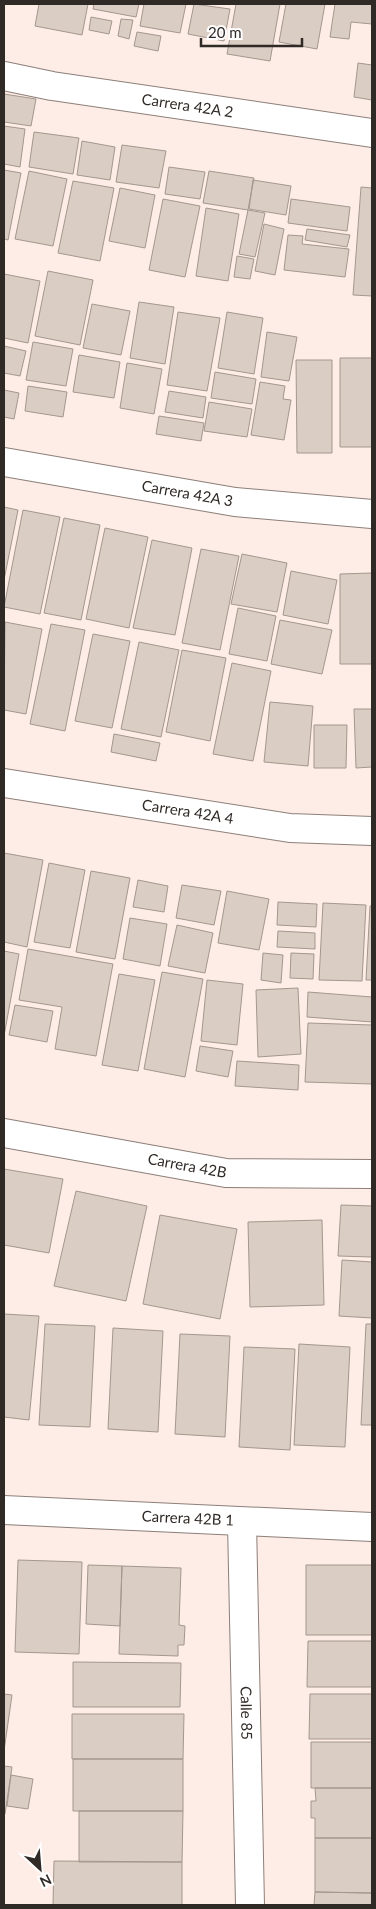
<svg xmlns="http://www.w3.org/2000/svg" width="376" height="1909" font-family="Lato,sans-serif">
<rect width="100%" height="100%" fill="#fdede6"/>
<path fill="#dacdc3" stroke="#a3978e" d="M39 4H88L82 35 35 26Z
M94 4H139L136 17 93 9Z
M144 4H186L180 33 140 26Z
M194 4 230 9 224 41 188 34Z
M236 4H280L270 61 227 54Z
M286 4H325L317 49 279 42Z
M335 4H372V24L351 22 349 39 330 37Z
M91 17 112 21 109 34 89 30Z
M121 19 133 20 129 39 118 36Z
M137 32 161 36 158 51 134 46Z
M358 63 372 65V100L354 97Z
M4 94 36 99 31 126 4 122Z
M4 126 25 129 20 167 4 164Z
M34 132 79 138 73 174 29 167Z
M82 141 115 147 110 180 77 175Z
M122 145 166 151 159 188 116 182Z
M169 167 205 172 200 199 165 194Z
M4 170 21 173 8 240 4 239Z
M29 171 67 179 53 246 15 239Z
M209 171 254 178 248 210 203 203Z
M253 180 291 186 286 215 249 209Z
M73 181 114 188 100 261 58 253Z
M361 187 372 188V296L353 295Z
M120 188 155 195 145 248 109 241Z
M163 199 200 206 185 277 149 270Z
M291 199 350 207 347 231 288 223Z
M206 208 239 214 228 281 196 276Z
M248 210 265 213 255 257 239 254Z
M264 224 284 229 275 275 255 271Z
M307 229 350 235 347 247 305 240Z
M288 235 303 236 302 244 349 249 345 277 284 270Z
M237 256 254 259 250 279 234 277Z
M48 271 93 280 80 345 35 336Z
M4 274 40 281 28 343 4 338Z
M139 302 174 307 165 364 130 358Z
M92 304 130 311 121 355 83 348Z
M178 312 220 318 207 391 167 385Z
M227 312 263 318 254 374 218 368Z
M267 332 297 337 289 381 261 377Z
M33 342 73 349 66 386 26 380Z
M4 346 26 351 20 376 4 373Z
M79 355 120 362 114 398 73 392Z
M340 358H372V447H340Z
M296 360H332V453H297Z
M127 363 162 369 154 414 120 408Z
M215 372 256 379 252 404 211 398Z
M260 382 285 386 283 399 291 400 284 440 251 435Z
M28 386 67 392 63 417 25 411Z
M4 390 19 393 14 419 4 417Z
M169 391 206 397 203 418 165 412Z
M209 402 252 409 247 437 204 431Z
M159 416 204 423 201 441 156 434Z
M4 507 18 510 4 580Z
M23 510 60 517 40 614 4 607Z
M64 518 100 525 81 620 44 613Z
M105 528 148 537 129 628 86 619Z
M152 540 192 548 175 635 133 628Z
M201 549 239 556 220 650 182 643Z
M242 554 287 563 277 612 231 604Z
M291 571 337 580 328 624 283 615Z
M372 573V664H340V574Z
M238 608 276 616 267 661 229 654Z
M280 620 332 630 322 674 271 664Z
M5 622 42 629 26 714 4 710Z
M51 624 85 630 65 731 30 724Z
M93 634 130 641 112 728 75 721Z
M139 642 179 650 161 737 121 729Z
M182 650 226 658 210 741 166 732Z
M232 663 271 671 253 761 213 754Z
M270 702 313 706 308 766 264 762Z
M354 709H372V767L356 768Z
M314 725H347L346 768H314Z
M114 734 160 743 156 761 111 752Z
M4 853 43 860 27 947 4 942Z
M49 863 85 870 70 948 34 942Z
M91 871 130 878 115 959 76 952Z
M138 880 168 886 164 912 133 907Z
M182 885 221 891 214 925 176 918Z
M227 891 269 899 259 950 218 943Z
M278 902 317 904 316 927 277 925Z
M323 903 366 905 362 981 319 980Z
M370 906H372V980H366Z
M130 918 167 924 160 966 123 959Z
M177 925 213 933 205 973 168 966Z
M278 931 315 933V949L277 947Z
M28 949 113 964 96 1056 55 1049 62 1007 19 1000Z
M4 951 19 954 4 1036Z
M263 953 283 955 281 983 261 980Z
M291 953 314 954 313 979 290 978Z
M162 972 203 979 185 1077 144 1069Z
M119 974 155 980 138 1071 102 1065Z
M207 980 243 984 237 1045 201 1041Z
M298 988 301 1054 258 1057 256 990Z
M308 992 372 997V1022L307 1017Z
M15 1005 53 1011 47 1042 9 1035Z
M308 1023 372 1025V1084L305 1082Z
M200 1046 233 1051 228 1077 196 1071Z
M237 1061 299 1065 298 1090 235 1086Z
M4 1169 63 1179 49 1253 4 1245Z
M76 1191 147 1206 126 1301 54 1286Z
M341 1205 372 1206V1257L338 1256Z
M160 1215 237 1229 220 1319 143 1304Z
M322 1220 324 1305 250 1307 248 1222Z
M342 1260 372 1262V1318L339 1316Z
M4 1314 39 1316 29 1420 4 1417Z
M45 1324 95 1326 90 1427 39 1425Z
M366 1324H372V1425H361Z
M113 1328 163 1331 158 1432 108 1429Z
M180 1334 230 1336 225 1437 175 1434Z
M299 1344 350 1347 345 1447 294 1445Z
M244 1347 295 1349 290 1450 239 1447Z
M18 1560 82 1562 79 1654 15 1652Z
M88 1565 122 1566 120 1626 86 1624Z
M306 1565H372V1635H306Z
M122 1566 181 1568 179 1625 185 1626 184 1645H178V1656L119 1654Z
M308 1641H372V1687H307Z
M73 1662 181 1663 180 1707H73Z
M4 1694 12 1695 4 1751Z
M310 1694H372V1739H309Z
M72 1714H184L183 1759H72Z
M311 1742H372V1788H311Z
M73 1759H183V1811H73Z
M4 1766 12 1767 5 1814 4 1813Z
M11 1775 33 1779 28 1809 7 1806Z
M315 1788H372V1838H315V1818H311V1801H316Z
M79 1811H183L182 1862H79Z
M315 1838H372V1893L315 1892Z
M54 1861 182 1862V1905H53Z
M315 1892 372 1893V1905H314Z"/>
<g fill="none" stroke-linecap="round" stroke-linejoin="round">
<defs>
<g id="street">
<path id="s1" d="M4 76 52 86 372 133"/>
<path id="s2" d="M4 462 235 502 372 514"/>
<path id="s3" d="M4 783 290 828 372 831"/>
<path id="s4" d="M4 1133 226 1173 372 1174"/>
<path id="s5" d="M242 1522 250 1905"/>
</g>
<g id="secondary">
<path id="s6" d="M4 1510 372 1527"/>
</g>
</defs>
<use href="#street" stroke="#8d7f79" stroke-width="30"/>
<use href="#secondary" stroke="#8d7f79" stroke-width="30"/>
<use href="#street" stroke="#fff" stroke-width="28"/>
<use href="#secondary" stroke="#fff" stroke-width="28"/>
</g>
<g text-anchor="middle" stroke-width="5" stroke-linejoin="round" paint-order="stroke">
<g font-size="15" fill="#302a27" stroke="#fefefe">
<text dy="5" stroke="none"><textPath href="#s1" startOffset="186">Carrera 42A 2</textPath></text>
<text dy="5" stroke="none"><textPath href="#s2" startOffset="186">Carrera 42A 3</textPath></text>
<text dy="5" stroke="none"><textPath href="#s3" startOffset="186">Carrera 42A 4</textPath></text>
<text dy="5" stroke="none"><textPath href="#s4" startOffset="186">Carrera 42B</textPath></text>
<text dy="5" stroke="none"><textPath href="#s6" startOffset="184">Carrera 42B 1</textPath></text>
<text dy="5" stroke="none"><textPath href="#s5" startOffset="191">Calle 85</textPath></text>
</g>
</g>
<rect width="376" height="1909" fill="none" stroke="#302a27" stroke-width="10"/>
<g transform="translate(40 1869) rotate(154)" stroke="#fefefe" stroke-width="4" paint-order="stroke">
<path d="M0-4L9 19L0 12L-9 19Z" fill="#302a27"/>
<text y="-8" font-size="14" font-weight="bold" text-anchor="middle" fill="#302a27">N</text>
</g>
<path d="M201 38v8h101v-8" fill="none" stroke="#302a27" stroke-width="2.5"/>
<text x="208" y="38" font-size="15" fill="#302a27" stroke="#fefefe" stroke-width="4" paint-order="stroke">20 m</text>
</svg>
